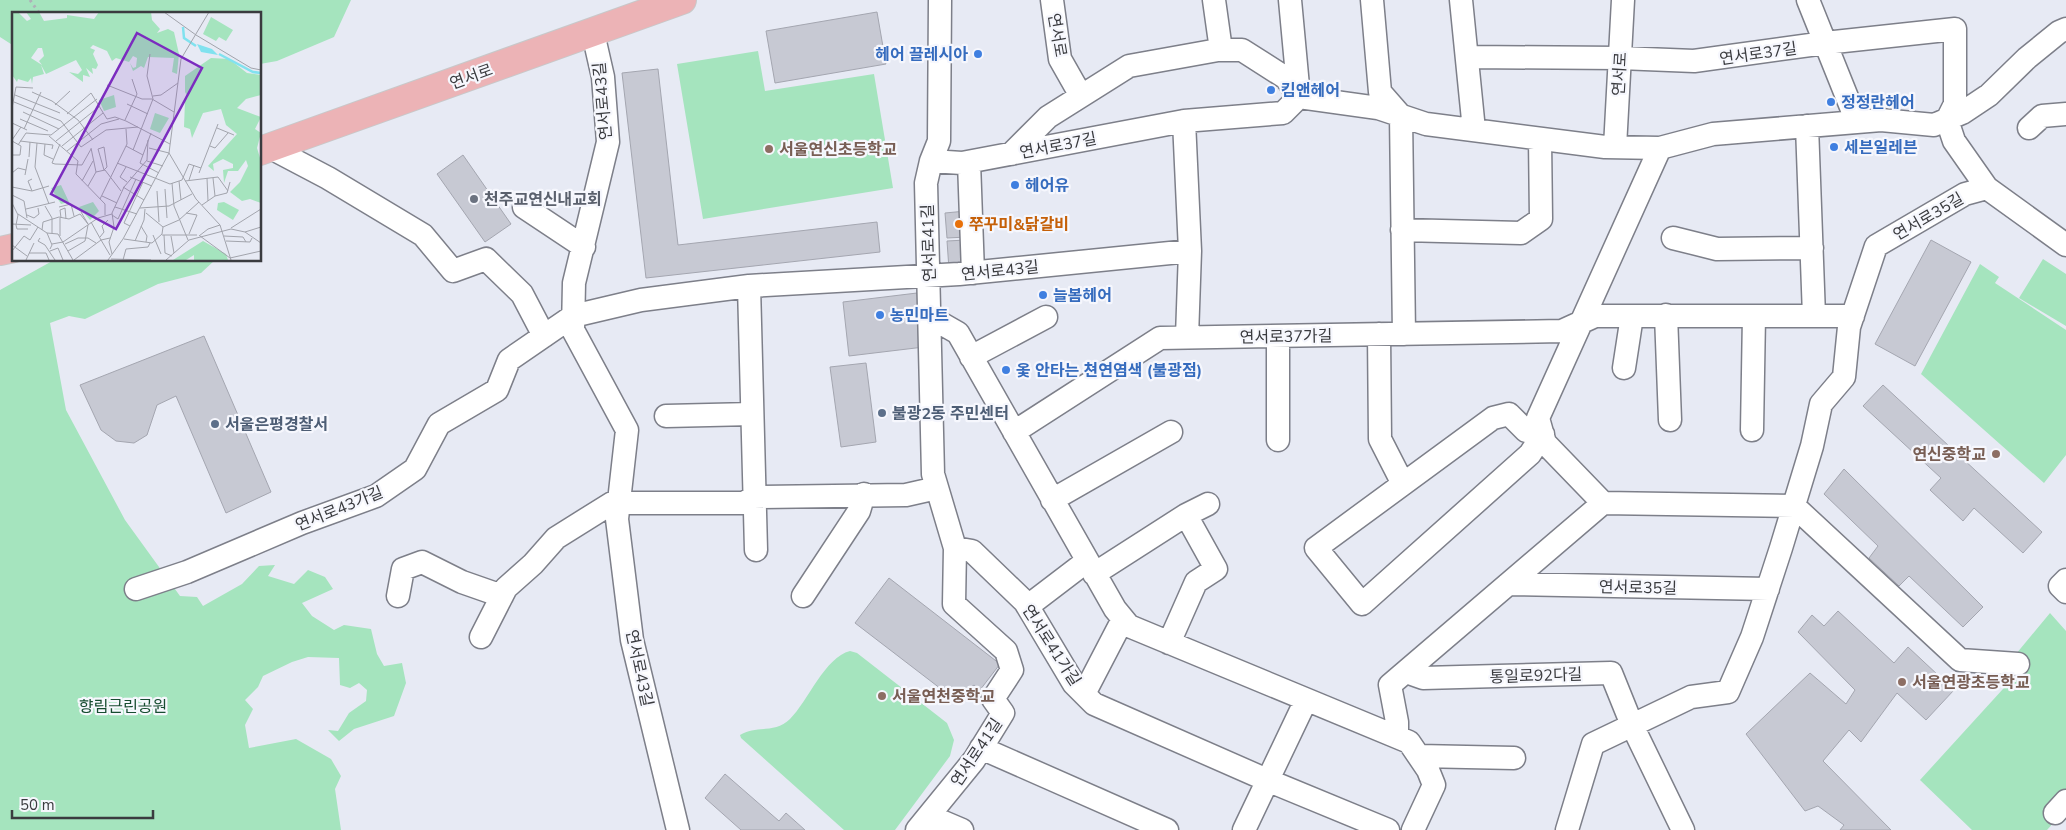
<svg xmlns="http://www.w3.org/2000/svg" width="2066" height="830" font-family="'Nunito Sans','Noto Sans KR',sans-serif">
<rect width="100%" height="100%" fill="#e7eaf4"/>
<path fill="#a5e4be" d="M0 0H351L334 37 277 61 260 64V14H14V46L0 37Z
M758 51 765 91 874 74 893 188 703 219 677 64Z
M2043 259 2066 274V326L2019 298Z
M54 260H215L201 273 158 284 85 319 69 316 50 323 66 410 125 520 180 596 197 597 203 606 242 584 259 566 275 565 268 576 294 584 308 570 325 577 333 589 302 603 312 616 334 630 344 625 371 629 377 654 384 666 402 663 406 683 394 716 354 729 339 741 328 730 338 731 349 713 366 701 367 690 359 683 350 688 340 685 339 658 308 657 292 662 263 676 258 687 245 700 253 709 245 725 249 748 296 739 331 759 341 776 335 789 341 830H0V290Z
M1980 264 1999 277 1995 283 2066 330V455L2044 483 1921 374Z
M2050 613 2066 631V791L2056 820 2047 830H1972L1920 780 2013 678 2016 654Z
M850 651 857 653 947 723 954 740 950 756 895 830H844L741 738 740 735C756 725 775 734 790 719 808 701 825 657 850 651Z"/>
<path fill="#c7c9d3" stroke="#a4a6b0" d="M877 12 886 64 775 83 766 31Z
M658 69 678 245 877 222 880 252 646 278 622 73Z
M463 155 511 224 485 242 437 174Z
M966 211 967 237 947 238 945 213Z
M966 240 969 267 949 269 947 241Z
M1931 240 1971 262 1915 366 1875 344Z
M917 293 924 347 849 356 843 302Z
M204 336 271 492 226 513 176 396 157 405 147 435 134 443 116 441 101 430 80 385Z
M866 363 876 442 841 447 830 367Z
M1883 385 2042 532 2023 553 1974 508 1963 521 1930 490 1941 478 1863 406Z
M1844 469 1983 607 1963 627 1909 576 1899 586 1869 558 1878 546 1824 494Z
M889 578 1000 664 980 690 974 685 967 690 958 702 855 623Z
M1838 611 1894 663 1908 647 1954 690 1926 720 1897 693 1861 742 1849 730 1823 761 1891 830H1840L1844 825 1818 806 1805 811 1746 734 1810 673 1846 704 1855 690 1798 632 1812 615 1824 626Z
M725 774 779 821 786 813 805 830H741L705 798Z"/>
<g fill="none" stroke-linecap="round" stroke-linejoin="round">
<defs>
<path id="minor" d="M1052 0 1060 59 1081 96
M1214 0 1221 50
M1372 0 1380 92 1401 116 1404 334
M1461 0 1474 130
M1808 0 1857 122
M593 33 603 77 608 142 574 283 573 330 627 430 617 519 632 640 678 830
M1467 57 1620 58 1694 61 1825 43 1955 29V104L1947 120
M1947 120 1954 141 1987 188 2066 245
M1184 121 1190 251 1187 337
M1807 126 1814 316
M2029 128 2042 116 2066 114
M1615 147 1623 0
M271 148 328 178 423 235 453 271 486 259 522 294 544 336
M1011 154 1048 117 1129 66 1218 50H1242L1286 78 1299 97 1378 108 1426 124 1605 147 1660 148 1713 134 1881 120 1934 125 1962 113 1989 95 2027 58 2059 32 2066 29
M931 161 962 163 1184 121 1283 113 1299 97 1290 0
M969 162 973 273
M524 207 584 247
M1402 230 1521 233 1541 219 1540 139
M1673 238 1717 249 1812 248
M749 286 756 550
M1666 315 1670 420
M930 317 958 333 1115 609 1129 626 1409 742 1428 770 1434 785 1413 830
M1379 334 1380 439 1403 484
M971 357 1046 317
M1624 368 1632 316
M1509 414 1526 431 1543 434 1530 454 1362 604 1316 548 1493 418Z
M666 416 752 414
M1752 430 1754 316
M1014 432 1160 338 1562 331 1595 316H1853
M1278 440V336
M1052 500 1171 432
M1603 503 1794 506 1960 660 2018 664
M1603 503 1545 443 1538 418 1660 148
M955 548 972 551 1025 602 1074 684 1094 704 1267 780 1388 830
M1094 574 1186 515 1208 504
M2066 580 2060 586 2066 592
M1508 584 1768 589
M136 589 187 572 302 523 376 496 415 469 439 424 497 390 509 360 573 316 641 300 749 286 959 274 1190 251
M398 596 403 569 422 562 462 582 502 596
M803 596 859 511 864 494
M1028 606 1087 561
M481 637 506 588 533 564 556 538 612 503H744L754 497 906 495 937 488
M1169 643 1196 582 1216 569 1186 515
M1406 672 1423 678 1611 673 1632 725 1683 830
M1084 694 1123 619
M1397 737V722L1390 685 1603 503
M981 748 1167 830
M1419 756 1514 758
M2055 813 2066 801
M929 816 962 830
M917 830 974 760 1003 713 993 699 1012 670 1006 651 954 604 955 548 933 474 926 183 931 161 939 141 940 0
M1244 830 1306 700
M1567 830 1593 744 1691 697 1728 692 1752 637 1781 548 1812 446 1821 404 1844 377 1849 327 1876 246 1965 194 1987 188"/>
<path id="major" d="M260 151 682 0
M0 251 14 248"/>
</defs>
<use href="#minor" stroke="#7d7f89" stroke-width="25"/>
<use href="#major" stroke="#c8c8c9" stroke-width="30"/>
<path stroke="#aeb0b8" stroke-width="3" stroke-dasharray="2.5 4" stroke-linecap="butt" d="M30 0 40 14"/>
<use href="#minor" stroke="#fff" stroke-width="22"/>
<use href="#major" stroke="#ecb3b6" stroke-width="28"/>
</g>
<g fill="#3f7fe0" stroke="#f6f7fd" stroke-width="2">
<circle cx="978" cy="54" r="5"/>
<circle cx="1271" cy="90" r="5"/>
<circle cx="1831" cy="102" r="5"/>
<circle cx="1834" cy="147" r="5"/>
<circle cx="1015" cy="185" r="5"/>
<circle cx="1043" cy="295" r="5"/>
<circle cx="880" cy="315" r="5"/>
<circle cx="1006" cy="370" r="5"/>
</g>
<g fill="#8d6e63" stroke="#f6f7fd" stroke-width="2">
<circle cx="769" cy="149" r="5"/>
<circle cx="1996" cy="454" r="5"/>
<circle cx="1902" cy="682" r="5"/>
<circle cx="882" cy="696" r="5"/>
</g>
<circle fill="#6b7280" stroke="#f6f7fd" stroke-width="2" cx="474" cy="199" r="5"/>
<circle fill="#e8710a" stroke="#f6f7fd" stroke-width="2" cx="959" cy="224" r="5"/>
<g fill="#5c6f8a" stroke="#f6f7fd" stroke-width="2">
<circle cx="882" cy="413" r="5"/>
<circle cx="215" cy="424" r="5"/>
</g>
<g text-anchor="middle" stroke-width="4.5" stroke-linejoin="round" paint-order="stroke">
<g font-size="16" fill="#3a3b3f" stroke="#f6f7fd">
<text transform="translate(1058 35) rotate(80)" y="6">연서로</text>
<text transform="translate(1758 53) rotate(-8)" y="6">연서로37길</text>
<text transform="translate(1619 74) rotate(-87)" y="6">연서로</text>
<text transform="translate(471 76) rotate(-20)" y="6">연서로</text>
<text transform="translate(602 101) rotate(-95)" y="6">연서로43길</text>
<text transform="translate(1058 145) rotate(-11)" y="6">연서로37길</text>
<text transform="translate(1928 216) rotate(-30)" y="6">연서로35길</text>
<text transform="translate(928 243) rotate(-92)" y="6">연서로41길</text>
<text transform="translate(1000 270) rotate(-6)" y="6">연서로43길</text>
<text transform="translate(1286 336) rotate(-1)" y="6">연서로37가길</text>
<text transform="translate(339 508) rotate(-22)" y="6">연서로43가길</text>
<text transform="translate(1638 587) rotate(1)" y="6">연서로35길</text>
<text transform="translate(1052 645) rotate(57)" y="6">연서로41가길</text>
<text transform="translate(640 668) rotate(78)" y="6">연서로43길</text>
<text transform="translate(1536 675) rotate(-2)" y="6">통일로92다길</text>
<text transform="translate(976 752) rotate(-56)" y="6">연서로41길</text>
</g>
<g font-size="16" font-weight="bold" fill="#366cbe" stroke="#f6f7fd" text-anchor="start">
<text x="968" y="60" text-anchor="end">헤어 끌레시아</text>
<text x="1281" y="96">킴앤헤어</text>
<text x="1841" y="108">정정란헤어</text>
<text x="1844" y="153">세븐일레븐</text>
<text x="1025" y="191">헤어유</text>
<text x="1053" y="301">늘봄헤어</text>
<text x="890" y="321">농민마트</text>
<text x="1016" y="376">옻 안타는 쳔연염색 (불광점)</text>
</g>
<g font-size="16" font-weight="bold" fill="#785e54" stroke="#f6f7fd" text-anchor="start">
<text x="779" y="155">서울연신초등학교</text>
<text x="1986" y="460" text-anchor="end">연신중학교</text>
<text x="1912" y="688">서울연광초등학교</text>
<text x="892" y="702">서울연천중학교</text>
</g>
<g font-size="16" font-weight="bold" fill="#5b616d" stroke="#f6f7fd" text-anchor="start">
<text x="484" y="205">천주교연신내교회</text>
</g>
<g font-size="16" font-weight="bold" fill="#c56008" stroke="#f6f7fd" text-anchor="start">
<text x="969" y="230">쭈꾸미&amp;닭갈비</text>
</g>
<g font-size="16" font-weight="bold" fill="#4e5e75" stroke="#f6f7fd" text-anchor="start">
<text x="892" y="419">불광2동 주민센터</text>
<text x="225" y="430">서울은평경찰서</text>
</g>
<g font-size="16" fill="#174d31" stroke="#f6f7fd">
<text x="123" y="712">향림근린공원</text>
</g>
</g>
<g transform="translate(12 12)">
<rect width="249" height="249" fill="#e7eaf4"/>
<path d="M0 0H6L15 9 19 7 14 0H27L32 9 55 6V3L82 7 87 0H139L140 8 148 17 145 21 156 17 162 20 167 42 165 62 160 60 162 46 136 45 132 56 129 54 121 59 118 51 121 56 124 55 125 46 121 44 117 50 104 46 100 49 95 39 81 33 78 36 83 38 81 42 86 53 84 57 80 56 81 62 74 56 78 65 71 63V70L57 60 66 62 70 58 64 48 34 62 29 53 32 62 21 65 20 72 19 66 16 70 6 67 5 70 0 63ZM26 36H30L32 44 27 49 30 53 19 46ZM199 5 221 18 214 29 207 25 204 29 191 22ZM199 46 217 47 235 61 249 63V83L234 87 225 96 249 105 243 117 249 121 245 136 249 149V191L238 187 230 189 218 180 228 170 236 154 234 148 226 159H216L212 171 211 158 221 156V152L211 147 201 152 202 159 196 154 225 122 214 113 209 97 191 101 180 126 178 117 172 115 173 89 176 85 173 80V64ZM102 83 104 95 92 99 87 88ZM143 101 157 106 148 121 138 117ZM49 173 57 190 49 192 39 176ZM81 190 87 199 78 208 67 195ZM212 190 227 198 221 208 205 198 206 191ZM191 229 214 242 216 248H182V243L174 248H161Z" fill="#a5e4be" fill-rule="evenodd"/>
<path d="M185 32 200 37 206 43 189 40Z" fill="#81e2ef"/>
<path fill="none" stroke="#81e2ef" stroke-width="2.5" d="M171 15 172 26 184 34M207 42 241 60 249 61"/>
<path fill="none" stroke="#a2a4ac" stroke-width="1" d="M152 0 184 23M184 23 239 56 249 58M95 73 130 87H140L162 100M20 80 40 89 66 108 81 128M3 83 48 101M141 84 149 83 166 71M2 90 49 109 69 135 94 118 126 115M115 92 136 102M43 93 58 79M0 96 4 75 21 76M11 100 47 117M55 102 79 81 95 107 103 105 114 109 158 132M8 107 36 119M113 108 125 82 120 67M0 111 15 118M205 116 222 123M12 117 29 80M139 121 128 151 147 161M37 124 66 149 64 162 93 192V203M0 128 9 115M0 129 9 134 8 143H0M8 129 41 133 40 137M44 129 88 94M25 131 23 155 37 192M33 132 32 143 41 147M48 132 40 151 43 152 70 153 79 137M6 133 14 121 39 123 85 87M50 134 91 101M114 134 131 143M198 134 203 136 216 121M92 135 95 155 92 158 86 137ZM79 136 84 160M137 136 157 141M121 138 141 87 135 64 138 42M55 139 89 112 107 107M157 141 184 187 208 213 219 248M17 145 18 130M135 149 151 154M105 151 158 172 170 168 177 152 189 156M114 155 108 165 115 170M84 160 93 158 109 179M0 161 6 156 14 158M187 161 206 112M13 163 16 147M118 165 140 174M195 166 196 189M201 166 203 184M20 167 16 169 20 179M177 168 182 153M70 169 81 149M167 169 169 188M173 169 206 165 216 179M160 171 162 194 176 228M76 174 84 160M0 175 20 179 37 174M111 175 132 188M153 177 155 206M145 179 147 210M0 183 12 189 15 206M90 184 105 191M88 187 115 132 114 117M0 191 6 203 4 213M190 193 203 184 215 181 218 170M33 194 40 206V221M47 195 59 192 62 204M103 195 125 202M128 196 157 194 180 182M14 197 43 190M134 201 151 215M174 201 185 203 177 222M6 202 35 221M15 203 22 206 27 202 26 196M100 203 106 207 124 167M48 206V224M49 206 48 198 53 196 54 207M79 210 89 228 98 226M0 212 19 213M4 213 5 217H16M118 214 112 211 131 170M129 214 135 224 134 230M151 215 167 208 187 190M219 216 249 197M30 218 31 210 47 205 57 207 68 202 76 212 69 200M233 220 249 215M35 221 46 222 61 248M35 221 40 233 38 237M141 223 149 242M150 223H185M152 223 153 241 160 244M159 224 162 241M187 224 196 217 208 213M188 224 218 246 249 239M212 224 231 225 234 230M88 225 92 220 90 214 96 208M28 226 26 229 33 233 43 248M112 227 140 231 150 222 151 215M123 229 132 208 133 197M214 229 238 230 240 226M40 232 51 230 86 206 100 202M53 232 66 226H76L84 231M0 233 15 244M0 239 12 224 18 228 26 215M38 239 46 236 51 248M56 239 73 229 76 213M17 241H34L37 248M100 242 97 230 102 215 100 201 112 175 135 148 136 128M99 247 139 248M14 248 22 231M62 248 89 228 98 243M96 248 111 227 157 141 169 47 197 0M111 248 114 237 136 235 138 231M154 248 177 228 219 217 233 220 249 231"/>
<path fill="#7b2cbf" fill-opacity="0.15" stroke="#7b2cbf" stroke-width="2.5" d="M125 21 190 56 104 217 39 182Z"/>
<rect width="249" height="249" fill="none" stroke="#3a3b3f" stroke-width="2.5"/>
</g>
<path d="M12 810v8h141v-8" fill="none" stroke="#3a3b3f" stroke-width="2.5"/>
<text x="20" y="810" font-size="15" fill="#3a3b3f" stroke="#f6f7fd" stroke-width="4" paint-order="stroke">50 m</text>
</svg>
